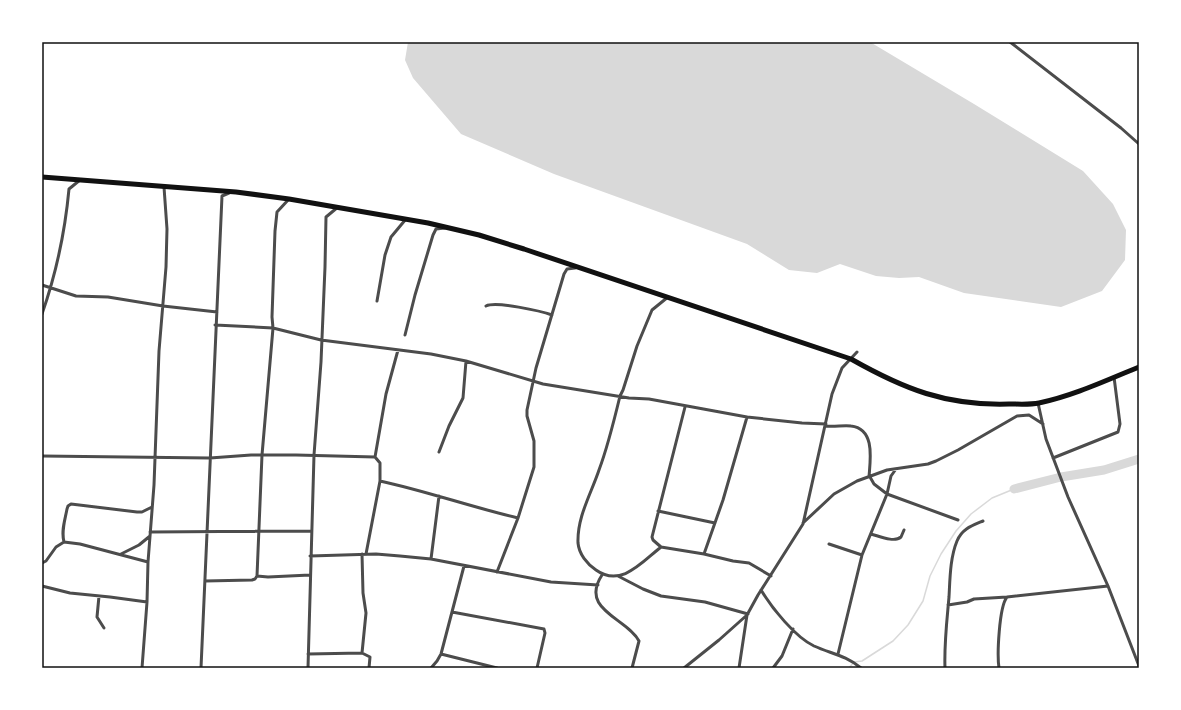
<svg xmlns="http://www.w3.org/2000/svg" width="1181" height="710" font-family="'Exo 2',sans-serif">
<rect width="100%" height="100%" fill="#fff"/>
<path fill="#d9d9d9" d="M408 42H870L974 104 1083 171 1113 204 1126 230 1125 260 1102 291 1061 307 964 293 919 277 899 278 876 276 840 264 817 273 789 270 747 244 554 174 461 134 413 78 405 60Z"/>
<g fill="none" stroke-linecap="round" stroke-linejoin="round">
<path stroke="#d9d9d9" stroke-width="1.5" d="M849 668 854 662 862 661 893 641 908 625 923 601 930 576 941 554 956 531 971 514 992 498 1014 489"/>
<path stroke="#d9d9d9" stroke-width="9" d="M1014 489 1061 477 1104 470 1139 459"/>
<path stroke="#4c4c4c" stroke-width="3" d="M1010 42 1121 128 1139 144
M42 285 76 296 108 297 163 306 217 312
M668 297 652 310 637 346 623 390 620 396C614 421 608 446 599 470 591 494 577 517 578 543 579 554 587 564 596 570 621 588 642 562 661 547L704 554 733 561 749 563 771 576
M377 301 385 255 391 237 406 219
M486 306C496 301 541 311 552 315
M42 314C56 274 65 232 69 189L80 180
M215 325 273 328 321 340 431 354 466 361 543 384 629 398 649 399 747 417 802 423 826 424
M405 335 415 295 433 235 436 229 445 228
M1038 403 1046 439 1068 497 1108 586 1139 666
M826 426C834 427 844 425 851 426 876 429 870 461 869 477
M439 452 449 426 463 398 466 361
M42 456 210 458 251 455H296L375 457 380 463V481L366 554
M375 457 386 394 398 350
M1053 458 1118 432 1120 424 1114 377
M870 477 874 484 887 494 958 520
M380 481C426 491 471 507 518 518
M658 511 715 523
M803 523 834 494 857 481 887 470 928 464 936 461 958 450 1017 416 1029 415 1043 424
M150 532 311 531
M871 534C879 536 894 543 901 537L904 530
M64 542C61 531 65 520 67 509L68 506 71 504 137 512H142L152 507
M829 544 862 555
M661 547 653 540 652 537 685 407
M121 554 139 545 150 536
M704 554 723 500 747 417
M310 556 376 554 400 556 431 559 551 582 598 585
M431 559 439 496
M42 563 46 561 56 547 64 542 80 544 148 562
M497 572 518 518 534 467V441L527 416V410L536 368 564 274 567 269 575 268
M602 575C579 610 627 618 639 641L632 668
M257 576 268 577 310 575
M618 576 643 589 661 596 705 602 748 614
M205 581 252 580 255 579 257 576 262 455 273 328 272 317 275 231 277 212 289 199
M42 586 70 593 110 597 147 602
M761 590C772 608 795 637 814 646 832 654 845 655 861 668
M99 596 97 617 104 628
M948 605 967 602 974 599 1007 597
M452 612 544 629 545 633 537 668
M362 653 366 613 363 593 362 554
M308 654 362 653 370 657 369 668
M441 654 497 668
M838 654 862 555 887 494 891 476 896 469
M142 668 147 602 148 562 154 485 159 351 166 267 167 229 164 187
M201 668 222 196 229 193
M308 668 314 455 321 362 325 267 326 217 338 207
M431 668 437 661 441 654 464 566
M684 668 719 640 747 615 758 595 803 524 832 394 842 368 857 352
M739 668 747 615
M773 668 782 656 793 629
M945 668C944 644 947 620 949 597 950 579 950 558 957 541 962 529 971 526 983 521
M999 668C997 655 999 607 1007 597L1108 586"/>
<path stroke="#111" stroke-width="5" d="M42 177 236 192 289 199 428 223 479 235 524 249 851 359C904 389 946 406 1009 404 1018 404 1029 405 1039 403 1073 396 1107 380 1139 367"/>
</g>
<rect width="1181" height="710" fill="none" stroke="#ffffff" stroke-width="86"/>
<rect x="43" y="43" width="1095" height="624" fill="none" stroke="#111" stroke-width="1.5"/>
</svg>
